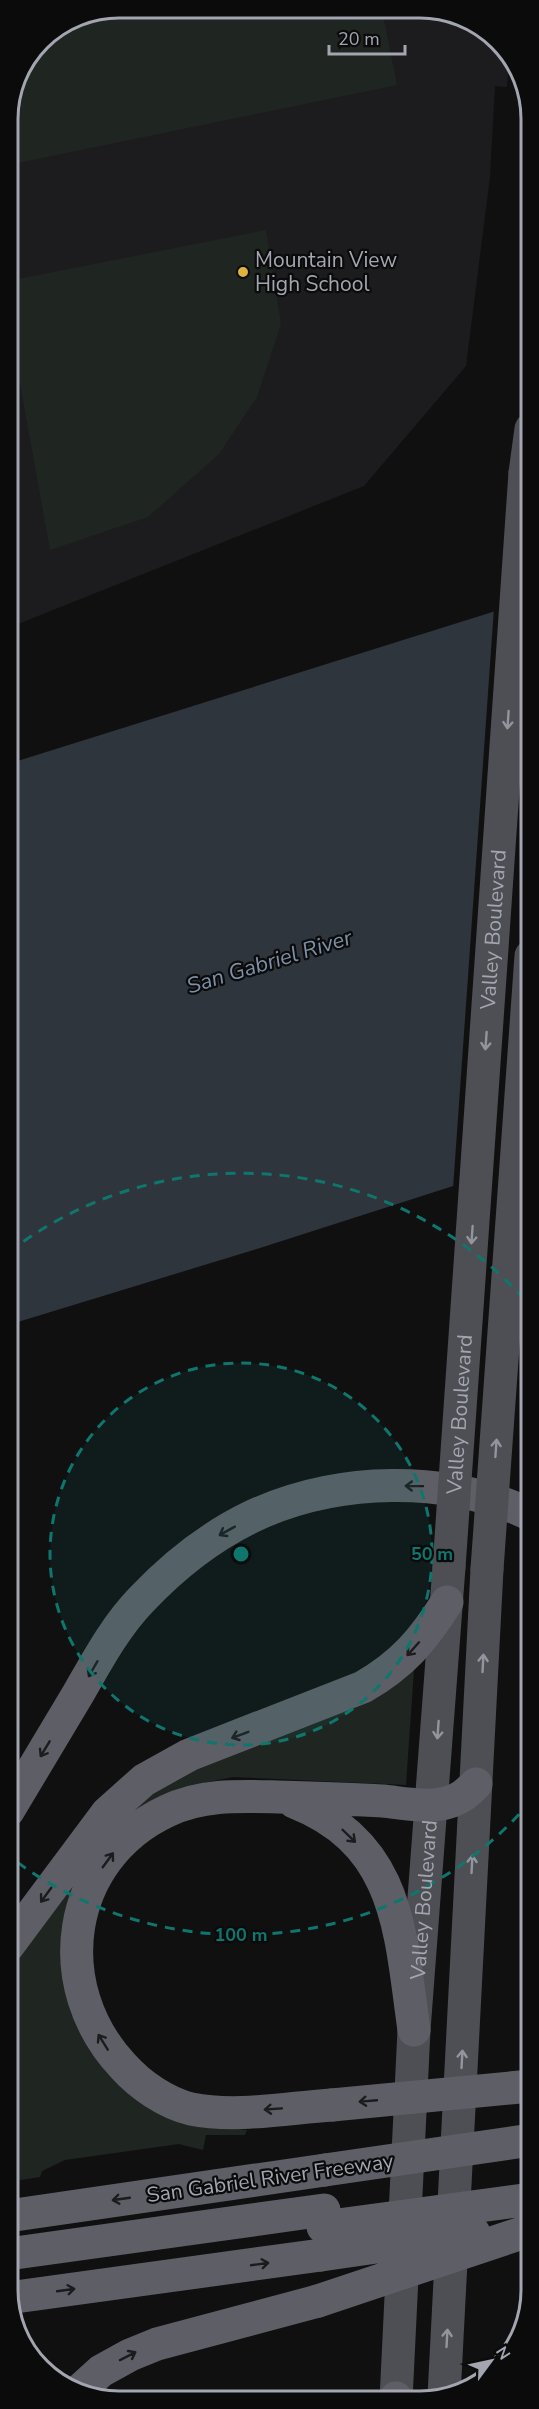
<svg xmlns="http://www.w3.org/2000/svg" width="539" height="2409" font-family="'Nunito Sans',sans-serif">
<rect width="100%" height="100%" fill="#101011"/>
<path fill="#1c1c1e" d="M119 8 449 11 504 45 509 57 507 87 495 86 490 177 466 366 364 486 8 628V112L40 40 76 16Z"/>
<path fill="#1f2520" d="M119 8 382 10 397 85 8 165V112L40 40 76 16Z
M266 230 281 324 257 397 219 454 148 517 50 550 8 317V281Z
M414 1670 406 1785 233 1777 199 1784 126 1826 70 2003 83 2038 102 2063 202 2127 247 2130 245 2135H206L203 2150 179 2144 65 2160 42 2171 40 2177 8 2182V1969L86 1859 151 1792 190 1771 395 1685Z
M531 1988V2074L525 2075Z"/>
<path fill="#2f353c" d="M531 600V1161L260 1248 8 1325V764Z"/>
<path fill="#101011" d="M531 597V1164L453 1189 494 608Z"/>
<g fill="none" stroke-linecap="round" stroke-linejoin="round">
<g stroke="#4e4f54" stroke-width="33">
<path d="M525 473 531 429"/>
<path d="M444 2396 487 1569"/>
<path id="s1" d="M396 2400 414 2030 449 1567"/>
</g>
<path stroke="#5e5f66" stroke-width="33" d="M294 1802C400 1844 400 1932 414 2030
M8 1811C31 1772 55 1733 78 1694 97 1661 115 1627 141 1600 173 1566 211 1536 253 1516 337 1477 447 1474 531 1515
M8 1946 107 1813 144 1780 189 1755 363 1687C403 1664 423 1640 447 1602
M332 2105C287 2108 236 2118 191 2109 166 2103 140 2085 123 2066 48 1986 65 1859 167 1811 202 1794 240 1796 278 1797 313 1798 348 1799 383 1801 403 1803 426 1808 446 1803 459 1800 467 1793 476 1784
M8 2216 325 2170
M8 2254 324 2210
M8 2298 321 2255
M80 2390 101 2371 130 2355 157 2344 318 2301
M395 2400 396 2398"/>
<g stroke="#4e4f54" stroke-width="33">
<path id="s2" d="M449 1567 525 473"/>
<path d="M487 1569 531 956"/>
</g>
<path stroke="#5e5f66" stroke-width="33" d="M332 2105 531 2086
M325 2170 531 2140
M323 2227 531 2199
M321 2255 474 2233
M318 2301 531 2230"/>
</g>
<defs><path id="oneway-shaft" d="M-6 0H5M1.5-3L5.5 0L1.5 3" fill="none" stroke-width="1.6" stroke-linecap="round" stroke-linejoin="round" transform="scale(1.5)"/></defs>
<g stroke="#92959e">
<use href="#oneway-shaft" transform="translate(508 720) rotate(94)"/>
<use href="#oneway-shaft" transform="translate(486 1041) rotate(94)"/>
<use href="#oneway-shaft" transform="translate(472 1235) rotate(94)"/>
<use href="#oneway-shaft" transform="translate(496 1448) rotate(-86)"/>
<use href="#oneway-shaft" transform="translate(483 1663) rotate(-87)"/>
<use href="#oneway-shaft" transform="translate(438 1730) rotate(94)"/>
<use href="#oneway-shaft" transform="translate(472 1864) rotate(-87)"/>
<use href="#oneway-shaft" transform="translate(462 2059) rotate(-87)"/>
<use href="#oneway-shaft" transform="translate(447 2338) rotate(-87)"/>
</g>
<g stroke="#1c1c1e">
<use href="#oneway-shaft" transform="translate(414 1486) rotate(-179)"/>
<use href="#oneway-shaft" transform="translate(227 1531) rotate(151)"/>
<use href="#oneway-shaft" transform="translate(413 1649) rotate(132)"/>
<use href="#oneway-shaft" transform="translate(93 1669) rotate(120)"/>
<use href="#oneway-shaft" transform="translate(240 1735) rotate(159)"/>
<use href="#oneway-shaft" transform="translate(45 1749) rotate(121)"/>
<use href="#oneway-shaft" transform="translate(349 1836) rotate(44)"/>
<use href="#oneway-shaft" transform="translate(108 1860) rotate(-54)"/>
<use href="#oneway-shaft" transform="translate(46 1895) rotate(126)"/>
<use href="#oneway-shaft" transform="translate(103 2042) rotate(-122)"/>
<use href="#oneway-shaft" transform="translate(368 2101) rotate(175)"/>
<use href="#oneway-shaft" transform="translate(273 2109) rotate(176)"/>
<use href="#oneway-shaft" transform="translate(121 2199) rotate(172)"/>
<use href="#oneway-shaft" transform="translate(260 2264) rotate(-8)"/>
<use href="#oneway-shaft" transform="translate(66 2290) rotate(-8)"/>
<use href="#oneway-shaft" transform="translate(128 2356) rotate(-27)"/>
</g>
<circle cx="241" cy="1554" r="191" fill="#0f766e" fill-opacity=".12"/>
<g fill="none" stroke="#0f766e" stroke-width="3" stroke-dasharray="10 8">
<circle cx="241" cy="1554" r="191"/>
<path d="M531 1801A381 381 0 0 1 9 1856M9 1252A381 381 0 0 1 531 1307"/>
</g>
<circle fill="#dcb33d" stroke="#0b0b0c" stroke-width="2" cx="243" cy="272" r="6"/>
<g text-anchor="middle" stroke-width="4.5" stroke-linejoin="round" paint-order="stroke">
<g font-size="21" fill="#a3a6b0" stroke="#0b0b0c" text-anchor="start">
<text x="255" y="267">Mountain View<tspan x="255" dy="24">High School</tspan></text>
</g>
<g font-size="21" fill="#a3a6b0" stroke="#0b0b0c">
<text dy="7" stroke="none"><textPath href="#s2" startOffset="639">Valley Boulevard</textPath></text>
<text dy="7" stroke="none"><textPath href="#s2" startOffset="153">Valley Boulevard</textPath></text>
<text dy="7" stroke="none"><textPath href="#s1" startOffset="501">Valley Boulevard</textPath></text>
<text transform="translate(270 2178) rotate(-8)" y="7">San Gabriel River Freeway</text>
</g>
<g font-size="22" font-style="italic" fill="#7d90a8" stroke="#0b0b0c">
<text transform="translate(269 961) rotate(-17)" y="8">San Gabriel River</text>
</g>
</g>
<path d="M0 0H539V2409H0ZM119 18H420A101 101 0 0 1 521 119V2290A101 101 0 0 1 420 2391H119A101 101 0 0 1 18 2290V119A101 101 0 0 1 119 18Z" fill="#0b0b0c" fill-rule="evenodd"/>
<path fill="none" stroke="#a3a6b0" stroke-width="3" d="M119 18H420A101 101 0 0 1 521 119V2290A101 101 0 0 1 420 2391H119A101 101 0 0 1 18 2290V119A101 101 0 0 1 119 18Z"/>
<circle cx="241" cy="1554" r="9" fill="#0f766e" stroke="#0b0b0c" stroke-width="3"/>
<g font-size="18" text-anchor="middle" font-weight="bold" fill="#0f766e" stroke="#0b0b0c" stroke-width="4.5" stroke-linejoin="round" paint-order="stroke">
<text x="432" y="1560">50 m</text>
<text x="241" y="1941">100 m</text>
</g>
<g transform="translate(491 2361) rotate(57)" stroke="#0b0b0c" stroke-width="4.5" paint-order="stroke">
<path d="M0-4.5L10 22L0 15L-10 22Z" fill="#a3a6b0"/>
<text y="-9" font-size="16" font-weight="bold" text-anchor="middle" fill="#a3a6b0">N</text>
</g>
<path d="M329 45v9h76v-9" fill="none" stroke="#a3a6b0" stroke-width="3"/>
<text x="338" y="45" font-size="18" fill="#a3a6b0" stroke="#0b0b0c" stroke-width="4.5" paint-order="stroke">20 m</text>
</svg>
